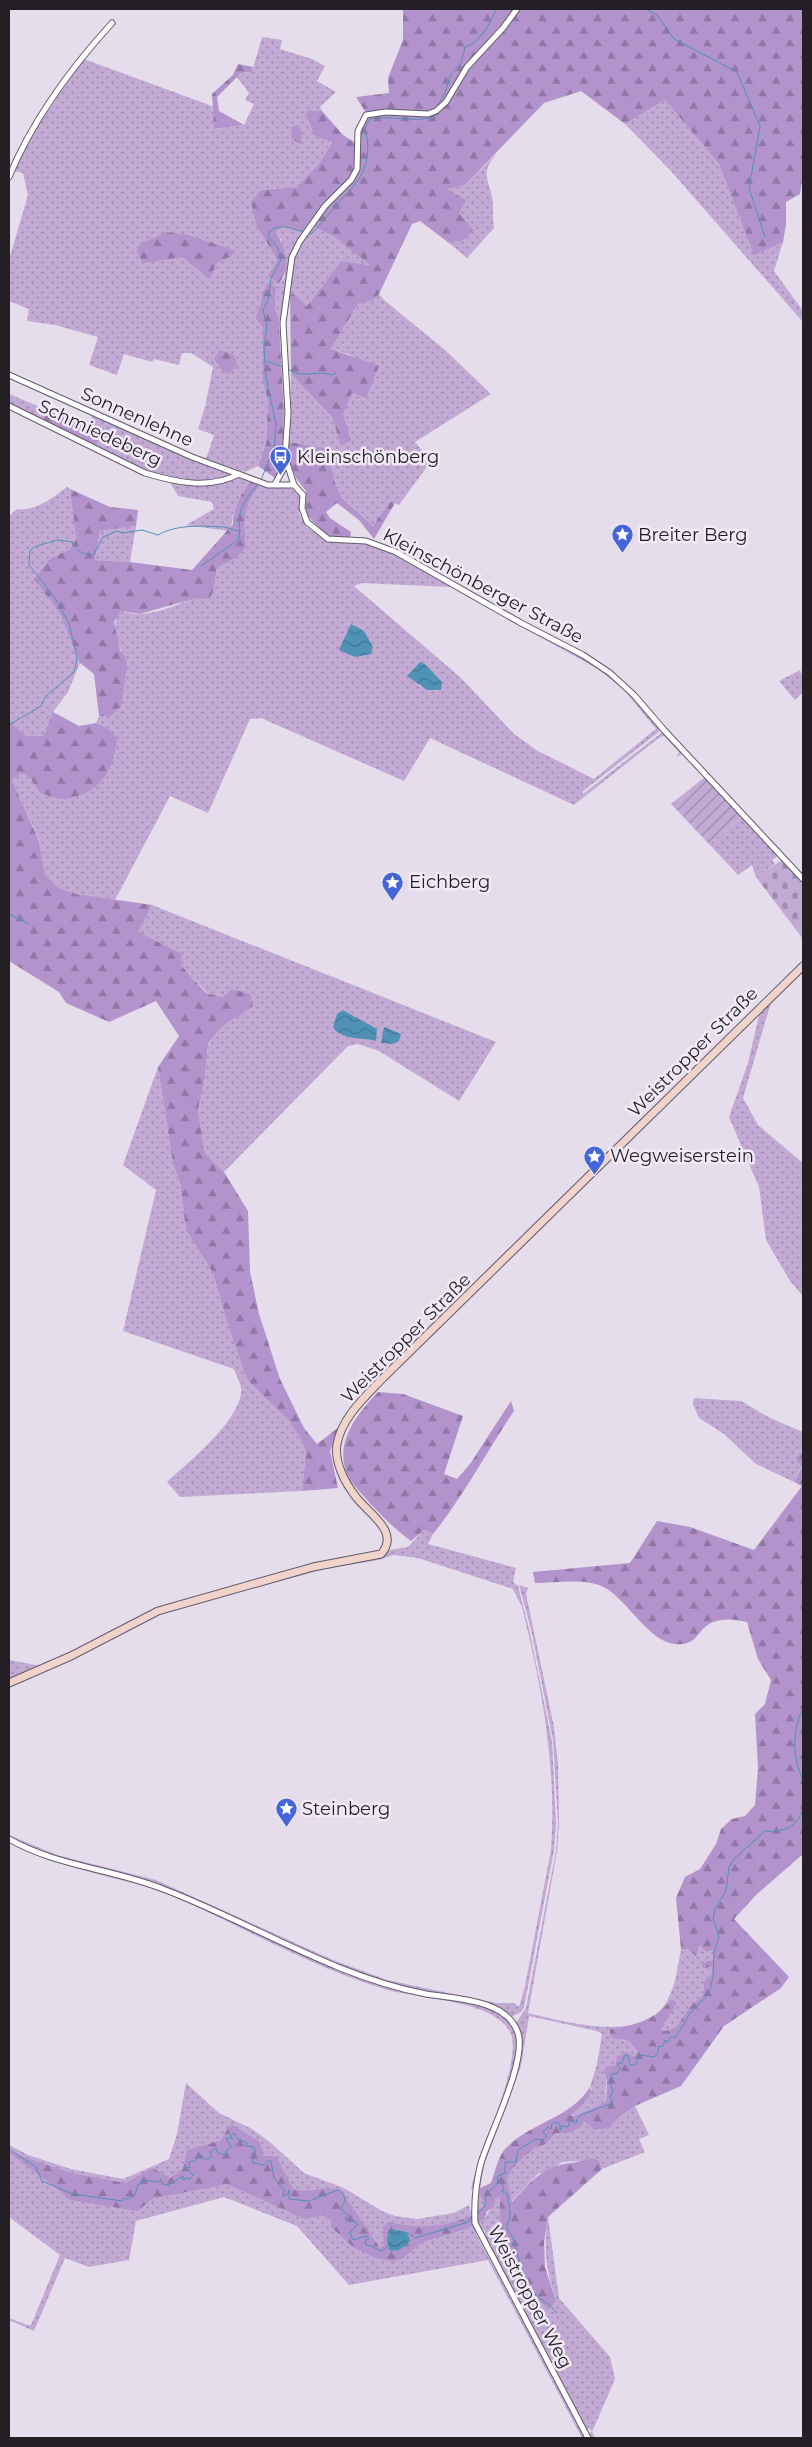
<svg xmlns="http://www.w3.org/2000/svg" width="812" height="2447" font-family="Montserrat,sans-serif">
<defs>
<pattern id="grass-dots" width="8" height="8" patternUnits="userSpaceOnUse" patternTransform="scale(1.25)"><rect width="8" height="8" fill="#c2aad4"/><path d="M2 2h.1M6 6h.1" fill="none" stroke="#9d8aac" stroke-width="1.8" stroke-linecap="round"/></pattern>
<pattern id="forest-firs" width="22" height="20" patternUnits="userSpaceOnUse" patternTransform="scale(1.25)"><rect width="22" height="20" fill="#b393cb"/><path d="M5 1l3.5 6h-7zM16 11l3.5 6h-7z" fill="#9177a5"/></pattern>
<pattern id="cemetery-stones" width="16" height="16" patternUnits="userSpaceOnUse" patternTransform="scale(1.25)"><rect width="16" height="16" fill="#c2aad4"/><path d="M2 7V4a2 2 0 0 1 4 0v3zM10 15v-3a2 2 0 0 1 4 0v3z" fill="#9d8aac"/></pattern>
<pattern id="garden-furrows" width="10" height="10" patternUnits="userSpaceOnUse" patternTransform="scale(1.25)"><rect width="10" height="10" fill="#c2aad4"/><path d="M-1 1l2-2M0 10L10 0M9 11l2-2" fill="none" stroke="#9d8aac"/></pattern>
<pattern id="water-waves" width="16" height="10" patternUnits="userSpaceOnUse" patternTransform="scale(1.25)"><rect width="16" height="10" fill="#4f92b6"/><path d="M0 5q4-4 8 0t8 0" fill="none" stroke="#417794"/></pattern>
</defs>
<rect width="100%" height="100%" fill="#e5dcec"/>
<path fill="url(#grass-dots)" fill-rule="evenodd" d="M262 37 282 40 280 49 312 59 325 66 317 81 336 92 320 107 322 111 308 110 305 115 311 126 314 136 332 141 318 165 296 187 261 190 266 242 277 260 268 276 278 284 285 277 282 241 276 232 283 226 303 233 310 225 335 237 371 265 341 261 307 306 290 291 279 323 275 306 276 287 263 298 261 307 255 318 263 328V383L268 401 266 444 258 466 245 472 206 459 214 435 198 429 205 407 213 367 191 353H182L179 365 154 359 152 362 124 354 117 375 89 365 98 337 55 325 27 321 29 309 9 301V260L28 195 23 173 13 171 38 125 84 59 212 106 215 129 244 125 254 104 245 100 249 93 237 77 241 73 252 72ZM182 257H230L217 263 210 280Z
M665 100 719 164 754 254 783 242 774 271 803 311V322L670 170 625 124Z
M497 153C481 173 487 175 492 197 494 207 492 218 494 228L467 258 449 243 464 240 459 213 446 189 465 185Z
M379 294 384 300 445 350 491 394 415 442 431 461 399 505 390 501 373 526 342 498 335 483 327 448 289 442 291 374 332 417 341 445 351 440 342 414 352 393 366 398 351 355 331 349 358 304 372 300Z
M9 394 47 410 42 420 9 405Z
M93 414 250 481C244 490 238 498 235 509 231 518 234 523 228 531L186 525 214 509 212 502 178 496 167 477 146 472 96 446 102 433 87 427Z
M260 486 296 489 300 493 299 514 306 527 326 541 364 543 388 550 574 652C614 676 632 696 661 730L582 792 583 794 661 733H664L683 753 677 757 679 752 664 736 660 737 574 805 430 738 404 781 261 718 250 719 208 813 170 796 115 900 76 894 58 887 45 874 39 840 12 780 22 771 31 779 40 793 101 782 115 756 107 728 96 723 99 716 110 717 121 707 125 656C116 645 110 622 121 611 127 612 134 615 140 614 163 613 195 598 214 587L217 568 236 558 246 547C244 520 242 507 260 486ZM362 583 450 587 598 669 624 690 656 729 594 779 538 751 514 734 461 678 354 586ZM425 664 442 682 437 691 419 686Z
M67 487 70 489 76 539 70 549 49 559 34 579 60 614 80 663 68 692 53 712 43 736H26L9 721V516L17 509C35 512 52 498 67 487Z
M136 526 130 562 95 560 100 531Z
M800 670 803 677V692L795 700 779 681Z
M742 817 778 856 772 860 775 864 756 877 752 865 738 875 709 844Z
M152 905 496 1042 459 1101 379 1051 358 1044 348 1046 224 1172 205 1153 198 1110 205 1077 208 1045 219 1028 236 1018 223 997 207 993 181 965 137 932ZM343 1010 359 1019 376 1041 340 1034 333 1027Z
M803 968V971L771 1002 743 1098 758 1125 803 1163V1296L790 1281 766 1240 759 1187 729 1117 748 1063 760 1011Z
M158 1067 173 1164 180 1183 186 1230 213 1273 227 1322 247 1380 288 1420 302 1441 306 1452 302 1491 180 1497 167 1482C188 1463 244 1418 241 1388 240 1382 236 1375 234 1369L123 1331 156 1190 123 1165Z
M694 1398 741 1401 770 1418 803 1432V1454L800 1453 802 1466 794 1482 756 1464 724 1434 699 1418 693 1404Z
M424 1530 433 1534 428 1544 516 1568 513 1582 518 1586 529 1629 552 1741 556 1824 554 1850 524 2007 521 2012 511 2017 502 2010 393 1985 332 1963 197 1902 39 1851 9 1837V1835L57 1855 156 1880 333 1960 387 1980 496 2003H514L519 2007 525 1986 551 1850C557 1768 542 1687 522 1607L513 1589 418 1558 393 1555 379 1560 329 1568 169 1611 133 1626 86 1653 9 1687 150 1616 314 1569 379 1558 390 1550 408 1547Z
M519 1585 528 1588 526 1594 554 1727 558 1765 559 1823 557 1851 528 2013C566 2022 648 2046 669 1997 676 1983 678 1965 681 1949H687L696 1955 701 1946 707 1952 714 1950 713 1962 707 1968 711 1967 712 1974 704 1981V1994C698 1999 691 2005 687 2011 679 2022 679 2029 664 2031L661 2029 671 1999C655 2021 635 2025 610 2029L621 2040 629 2041 638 2052 635 2057 616 2061 615 2066C605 2072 605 2091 606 2102L574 2116 571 2113 583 2104 592 2088 590 2087 597 2064 602 2034 597 2031 529 2016 521 2066 484 2165 479 2195 485 2203 482 2208 476 2209 483 2165 521 2053V2039L516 2023 526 2008 556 1851 558 1823 553 1740 531 1629Z
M9 1660 41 1666 9 1681Z
M9 1841C53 1863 101 1871 148 1886 173 1894 198 1906 222 1917L224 1920 226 1919 275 1942 379 1984 488 2008C502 2013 516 2025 517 2041 519 2061 508 2082 502 2100 491 2130 480 2159 474 2189H471C479 2154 522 2063 511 2034 498 2000 416 1999 384 1989 307 1966 237 1923 163 1892 142 1884 119 1880 98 1874 67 1866 38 1856 9 1843Z
M186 2083 219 2113 252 2129 271 2143 304 2173 344 2188 382 2211 395 2216 417 2219 454 2213 469 2205 476 2234 586 2438H582L488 2260 349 2285 297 2226 224 2197 136 2221 129 2260 89 2267 65 2258 34 2331 9 2320V2318L27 2325H31L60 2255 9 2217V2145L28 2155 71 2169 123 2179 169 2159 177 2134Z
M635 2106 649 2135 639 2139 645 2152 602 2169 599 2160 562 2162 552 2169 538 2174 511 2202 507 2179 511 2170 525 2156 535 2148 546 2144 556 2133 567 2134 581 2127 583 2121 596 2130 608 2128 618 2118Z
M500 2197 499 2223 556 2301C546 2267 543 2252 548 2217L559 2298 610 2357 615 2379 592 2432 595 2438H590L588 2434 592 2432 589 2428 586 2430 483 2234 485 2233 484 2230H480L477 2222 485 2219 495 2199Z"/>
<path fill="url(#forest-firs)" d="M403 9H803V173L800 194 786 202V224L783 242 754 255 719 164 665 100 625 124 581 91 544 103 465 185 447 189 466 200 459 213 473 230 464 240 449 243 420 221 412 224 379 294 373 300 358 304 331 349 379 366 366 398 352 393 343 414 351 440 341 446 332 417 291 374 290 291 307 306 341 261 370 265 335 237 310 225 303 233 283 226 276 232C286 248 292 269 278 284L268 276 277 260 256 224 251 202 261 190 296 187 318 165 332 142 314 136 311 126 305 115 308 110 322 111 343 135 357 144 366 113 356 97 389 93 388 78 403 40Z
M238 64 253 67 252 72 241 73 217 97 219 111 244 125 214 129 212 94 233 75Z
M299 125 302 133 301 145 292 139 291 127Z
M166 232 188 235 236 251 230 257 217 263 210 280 182 257 143 263 137 251 140 244Z
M268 283 276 287 275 306 279 323 284 412 282 464 275 478 258 466 266 444 268 401 263 383V328L255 318C264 303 260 293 268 283Z
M220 350 234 355 237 365 229 374 223 372 214 359Z
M47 410 102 433 96 446 42 420Z
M289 442 327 448 335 483 342 498 373 526 390 501 395 503 374 539 359 520 337 503 326 512 330 518 351 532 350 538 327 536 306 514V491L296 478 289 460Z
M250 481 260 486C242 507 244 520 246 547L236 558 217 568 214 587 210 599 196 598 140 614 121 611 114 622 120 650 125 656 127 665 121 707 110 717 99 716 94 674 80 663 60 614 34 579 49 559 70 549 76 539 70 489 110 507 138 510 136 526 100 531 95 560 130 562 192 570 233 524C233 506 241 495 250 481Z
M53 712 79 726 96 723 107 728 117 738C115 764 105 787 78 796 73 797 68 800 63 799 55 798 47 795 40 793L31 779 22 772 12 780 39 841 45 874 58 887 76 894 152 905 138 932 182 954 181 965 206 993 223 997 232 989 250 994 253 1006 220 1028 208 1044 205 1077 198 1110 205 1153 224 1172 248 1211 250 1272 259 1314 280 1379 304 1428 317 1444 339 1427 330 1451 338 1488 302 1491 306 1452 302 1441 288 1420 247 1380 227 1322 213 1273 186 1230 180 1183 173 1164 158 1067 179 1036 156 1001 109 1022 66 1003 59 992 9 961V721L26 736H43Z
M378 1392 403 1394 463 1416 444 1474 457 1479 470 1464 511 1401 514 1411C487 1451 463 1497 433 1534L424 1530 411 1541C393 1528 381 1515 366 1499 361 1493 355 1487 351 1481 330 1447 356 1415 378 1392Z
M800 1453 803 1454V1854L757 1894 734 1919 789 1977 781 1988 724 2026 681 2086 635 2106 618 2118 609 2128 595 2130 583 2121 581 2127 567 2134 556 2133 546 2144 535 2148 525 2156 511 2170 507 2179 512 2202C531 2182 543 2165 572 2163 581 2162 589 2157 599 2160L602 2169 548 2217 544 2243 545 2267 556 2301 549 2309 529 2293 512 2256 499 2223 500 2197 495 2199 494 2207 487 2211 485 2219 466 2229 422 2242 402 2259 393 2261 376 2258 353 2247 331 2227V2220L322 2215 305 2219 227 2184 154 2198 137 2211 71 2200 9 2152 71 2173 125 2183 153 2168 170 2178 183 2169 187 2150 220 2141 231 2124 260 2142 264 2156H276L293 2189C310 2195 325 2184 341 2190L380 2248 384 2245 383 2226 389 2222C422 2230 445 2227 476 2214V2209L482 2208 485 2203 479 2195 480 2188 491 2183C495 2172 498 2156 506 2148 531 2122 570 2119 590 2087L591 2092 583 2104 571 2115 574 2116 606 2102 607 2078 604 2072 606 2067 615 2066 617 2057 626 2052 635 2057 638 2052 629 2041 613 2038 610 2035V2029C635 2025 655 2021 671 1999L677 2003 661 2029 664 2031C679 2029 679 2022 687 2011 691 2005 698 1999 704 1994V1981L712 1974 711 1967 703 1968 702 1965 707 1961H713V1950L707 1952 700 1946 696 1956 687 1949H681L676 1898 685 1877 700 1869 716 1844 721 1829 732 1819 745 1816 755 1805 758 1768 755 1714 765 1704 771 1680 758 1659 747 1622C734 1619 721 1618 709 1624 696 1632 697 1646 675 1644 651 1643 627 1601 607 1589 589 1577 556 1583 535 1583L533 1572 630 1563 657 1521 690 1527 754 1550 802 1486 794 1482 802 1467 797 1460Z"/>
<path fill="url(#cemetery-stones)" d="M782 860 803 883V939L756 877Z"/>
<path fill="url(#garden-furrows)" d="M705 777 742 817 709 844 671 804Z"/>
<path fill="url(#water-waves)" d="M351 624 364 631 373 647 371 654 355 657 339 650Z
M420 662 425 664 442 682 441 690H427L407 676Z
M343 1010 377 1029 376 1041C364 1038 338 1039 333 1027L337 1014Z
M384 1027 401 1034 399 1041 393 1044 381 1043Z
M390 2229 407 2232 410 2241C404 2247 398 2253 389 2250L387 2238Z"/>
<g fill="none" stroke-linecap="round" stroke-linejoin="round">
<path stroke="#4f92b6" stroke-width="1" d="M646 9 657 15 674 39 737 72 760 126 749 188 765 237
M438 105 445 93 451 74 461 63 465 47C480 43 491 22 496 9
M308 233 311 234C322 224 330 212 340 201 363 178 373 162 365 128L370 119C387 114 429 126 439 113
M267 361 283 367
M288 369C305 380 315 369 332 375L336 373
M261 480 274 448 276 424 266 377 264 346 267 326 263 310 268 300 271 278 281 260 277 246 269 238V232C281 222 291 229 304 232
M201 566 238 540 240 531
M9 725 41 706 45 697 74 672 77 658 69 623 55 598 29 565 30 551 34 547 57 540 72 542C77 551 84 556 94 554L103 537 117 531 123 533 142 530 158 535C177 524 203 526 224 527 230 528 234 531 240 531 236 510 246 499 259 483
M9 914 29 924
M803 1571V1584
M803 1709C791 1732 793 1758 803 1781
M9 2149 36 2167 42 2181 73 2194 122 2201 124 2198 128 2199 135 2195 138 2184H141L143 2180 158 2182 161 2179 162 2184 168 2185 183 2176V2180L186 2178 190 2179 193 2175 186 2169 187 2167 190 2168 189 2162 195 2161 201 2155 206 2160 212 2157 210 2152 216 2148 218 2153 226 2155 227 2150 231 2147 226 2138H233L230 2136 234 2133 238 2139 247 2143 246 2146 254 2147 256 2156 252 2160 253 2163 264 2165 267 2161H271L274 2178 284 2190 283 2196 288 2194 289 2190V2199L309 2201 338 2190 344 2195 345 2201 341 2209 348 2215 345 2218 350 2222 355 2221 357 2225 350 2232 353 2240 367 2236 369 2239 366 2240 365 2244 382 2251 388 2246
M497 2178 504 2187 502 2192H506L508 2196C507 2202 510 2205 510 2211 511 2216 508 2221 507 2226 507 2231 512 2234 513 2239 518 2257 522 2274 532 2290 539 2300 550 2303 557 2313
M477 2214 484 2207 487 2193 497 2184 498 2176 505 2173V2162H516L518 2150 536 2139 543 2140 547 2136 543 2132 548 2127 551 2129 552 2124 556 2122 560 2124V2130L562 2126 568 2127 570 2120 576 2123 577 2119 581 2115 613 2103 610 2097 613 2091 610 2083 613 2079 610 2075 617 2073 620 2068 617 2064 622 2063 625 2055 628 2056 630 2065H635L640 2055 654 2057 658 2053V2047L663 2046 665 2040 667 2043 671 2037H676L691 2012 709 1994 713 1977 714 1952 719 1937 713 1918 715 1909 726 1891 729 1867 735 1858 765 1831C782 1833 799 1827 803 1808
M408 2233 415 2238 468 2222 472 2216"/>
<defs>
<path id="street" d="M9 177C33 119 70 69 112 23
M9 375 192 457 268 485H294L303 495 302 508 307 522 328 539 366 541 396 552 521 623 583 655 610 673 634 695 664 730 803 879
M9 406 145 473C175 482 209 490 239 474
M275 484 286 464
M294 485 285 457 288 413 283 323 292 257 300 241 325 206 351 180 357 169 358 131 366 115 386 112 428 114 436 111 446 102 467 67 503 28 517 9
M9 1839C56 1866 113 1869 163 1889 251 1922 332 1976 426 1994 455 1999 507 1999 518 2033 527 2061 490 2133 481 2163 476 2182 474 2203 475 2223L588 2438"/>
<path id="secondary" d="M9 1683 71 1656 158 1611 313 1567 381 1554C401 1532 368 1513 356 1497 345 1483 334 1462 337 1444 342 1417 365 1397 383 1378L803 966"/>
</defs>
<use href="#street" stroke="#625b68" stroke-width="7"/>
<use href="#secondary" stroke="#625b68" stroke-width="9"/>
<use href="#street" stroke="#fff" stroke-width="5"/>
<use href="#secondary" stroke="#f0d3cb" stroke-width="7"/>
</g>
<defs>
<symbol id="bus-pin" viewBox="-11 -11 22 30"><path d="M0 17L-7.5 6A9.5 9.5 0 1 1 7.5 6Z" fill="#4566d9" stroke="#f2eaf9"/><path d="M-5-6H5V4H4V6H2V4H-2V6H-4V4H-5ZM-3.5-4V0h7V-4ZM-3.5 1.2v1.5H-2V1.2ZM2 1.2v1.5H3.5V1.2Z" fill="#fff"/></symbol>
<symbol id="sight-pin" viewBox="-11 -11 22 30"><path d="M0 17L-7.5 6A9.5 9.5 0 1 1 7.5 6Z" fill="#4566d9" stroke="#f2eaf9"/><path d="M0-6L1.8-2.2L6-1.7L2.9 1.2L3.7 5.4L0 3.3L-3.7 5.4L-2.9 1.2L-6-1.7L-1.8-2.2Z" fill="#fff"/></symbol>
</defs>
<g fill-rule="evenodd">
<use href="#bus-pin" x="268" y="444" width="25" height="34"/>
<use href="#sight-pin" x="610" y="522" width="25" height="34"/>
<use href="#sight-pin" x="380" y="870" width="25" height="34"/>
<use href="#sight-pin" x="582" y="1144" width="25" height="34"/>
<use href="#sight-pin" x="274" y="1796" width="25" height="34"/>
</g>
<g text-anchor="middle" stroke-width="5" stroke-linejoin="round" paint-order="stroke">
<g font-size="18" fill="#231f25" stroke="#f2eaf9">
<text transform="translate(137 417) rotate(24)" y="6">Sonnenlehne</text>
<text transform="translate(100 433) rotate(25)" y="6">Schmiedeberg</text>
<text transform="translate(483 586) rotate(28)" y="6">Kleinschönberger Straße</text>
<text transform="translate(693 1052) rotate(-45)" y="6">Weistropper Straße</text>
<text transform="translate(406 1338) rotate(-45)" y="6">Weistropper Straße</text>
<text transform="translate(530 2297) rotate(62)" y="6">Weistropper Weg</text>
</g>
<g font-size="18" fill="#231f25" stroke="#f2eaf9" text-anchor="start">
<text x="297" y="463">Kleinschönberg</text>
<text x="638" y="541">Breiter Berg</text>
<text x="409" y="888">Eichberg</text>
<text x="610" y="1162">Wegweiserstein</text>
<text x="302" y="1815">Steinberg</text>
</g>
</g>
<rect width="812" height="2447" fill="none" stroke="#231f25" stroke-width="20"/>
</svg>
